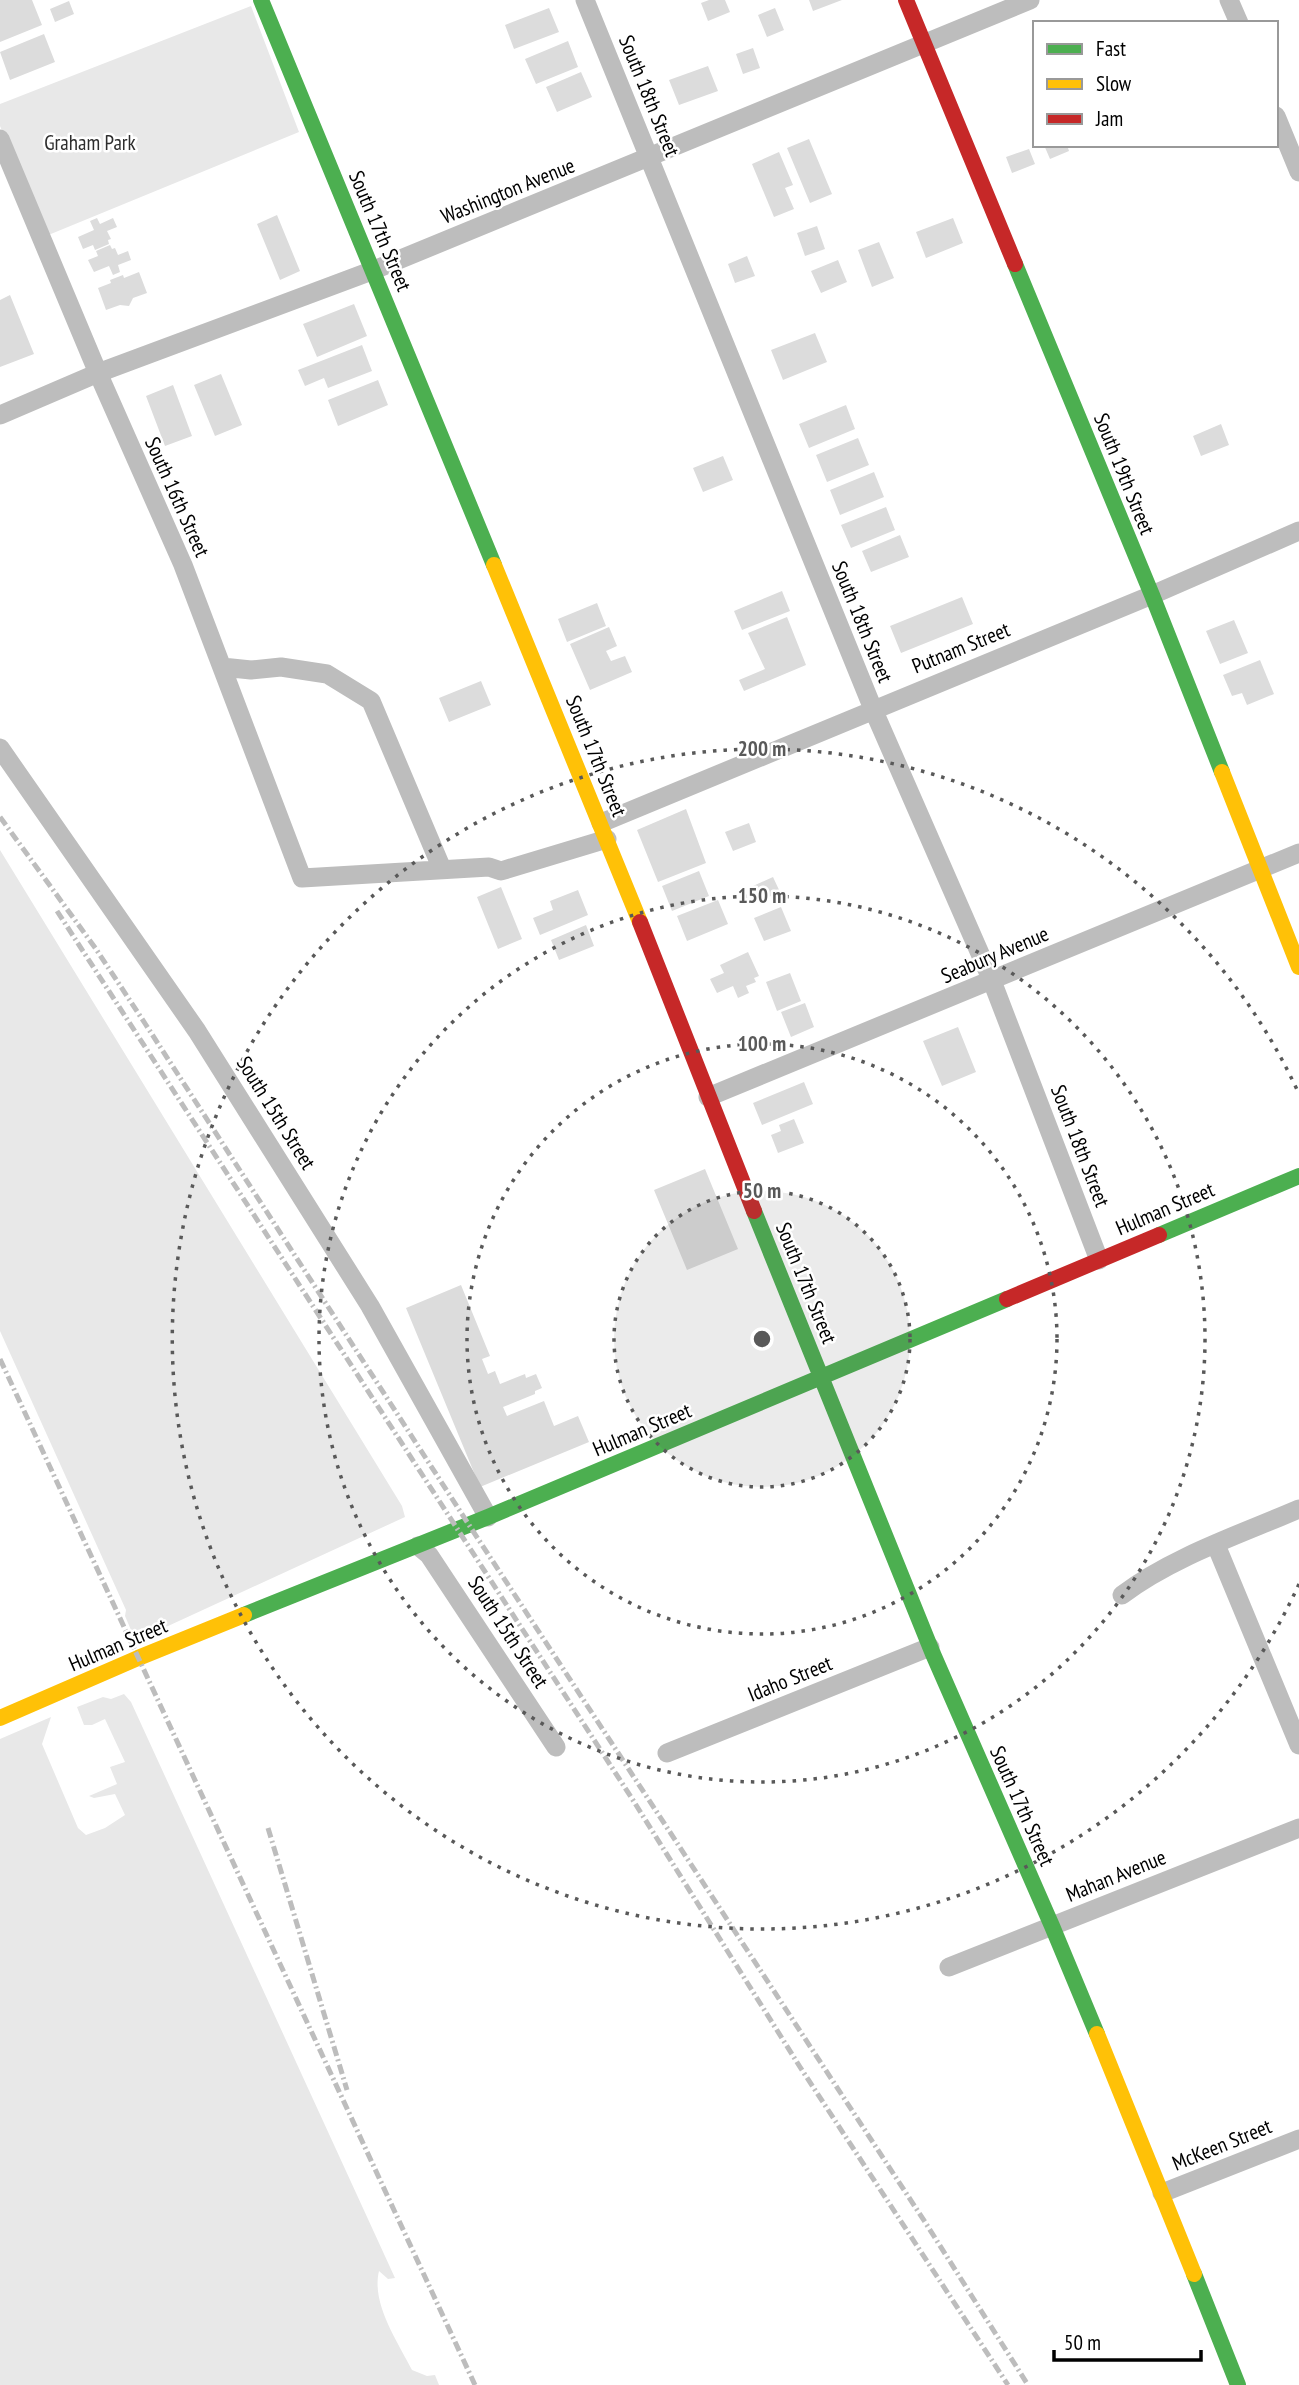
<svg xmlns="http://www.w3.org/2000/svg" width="1299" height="2385" font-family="'PT Sans Narrow',sans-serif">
<rect width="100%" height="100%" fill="#fff"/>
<path fill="#e8e8e8" d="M251 6 299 132 46 236 0 126V104Z
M0 850 402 1506 405 1517 142 1638 134 1637 125 1616 126 1610 0 1331Z
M124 1694 131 1702 395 2278 388 2279 379 2271C371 2304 398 2342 412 2370L427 2376 435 2375 439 2385H0V1739L51 1717 42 1744 78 1828 86 1835 105 1828 125 1815 115 1794 94 1798 89 1796 117 1784 110 1767 125 1762 105 1719 92 1725H84L77 1707 103 1697 111 1699Z"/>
<path fill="#dcdcdc" d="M0 0H32L42 25 0 42Z
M709 0H725L730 12 708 21 701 3Z
M809 0H842L813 11Z
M69 1 74 14 55 22 50 9Z
M549 8 559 32 514 49 505 25Z
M775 8 784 30 767 37 758 15Z
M44 34 55 62 10 80 0 52Z
M568 41 578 67 536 84 525 59Z
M753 48 760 68 743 74 736 54Z
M708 66 718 91 679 105 669 80Z
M581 72 592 97 557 112 546 87Z
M809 139 832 194 810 203 787 148Z
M1044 145H1067L1069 151 1050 159Z
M1029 149 1035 164 1012 173 1006 157Z
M779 152 793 185 785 188 794 209 774 217 752 164Z
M277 215 300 271 280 280 257 224Z
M97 218 100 224 113 218 117 227 107 231 111 239 108 240 109 244 95 250 93 245 83 249 78 237 94 230 90 221Z
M953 218 963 243 926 258 916 232Z
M817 226 825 249 805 256 797 233Z
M879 242 894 278 872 287 858 250Z
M110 245 112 249 115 248 118 255 128 251 131 260 118 265 120 272 113 275 109 266 94 272 88 260 98 256 96 251Z
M747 256 755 276 735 283 728 264Z
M838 260 847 282 821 293 811 271Z
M139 272 147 293 133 298 129 306 120 305 106 310 98 288 111 283 110 280 123 275 124 278Z
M10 295 34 354 0 367V300Z
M354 304 367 336 317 357 303 324Z
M815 333 827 362 783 380 771 350Z
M362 345 372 371 328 388 324 378 305 386 298 370Z
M221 374 242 425 215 436 194 385Z
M378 380 388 405 338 426 328 400Z
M173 385 192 436 165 446 146 396Z
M846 405 855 429 809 448 799 424Z
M1221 424 1229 445 1201 456 1193 436Z
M858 438 869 465 827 482 816 455Z
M723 456 733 480 703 492 693 468Z
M874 472 884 497 840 515 830 490Z
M886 507 895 530 851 548 841 525Z
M900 535 909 557 871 572 862 551Z
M782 591 790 611 742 630 734 611Z
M962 597 973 624 901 653 890 626Z
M597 603 606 626 567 642 558 619Z
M787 617 806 665 744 691 739 680 765 669 748 633Z
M1234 620 1248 653 1220 664 1206 631Z
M609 627 617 646 606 651 611 661 625 656 632 672 590 690 570 644Z
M1260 660 1274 694 1247 705 1242 693 1232 696 1223 675Z
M481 681 491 705 449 722 439 698Z
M686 809 706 863 658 882 637 830Z
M749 823 756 842 733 851 725 832Z
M699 871 709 896 672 911 662 886Z
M773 877 780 892 760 901 753 886Z
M501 887 522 939 498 949 477 897Z
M578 890 588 915 540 935 533 918 553 910 550 901Z
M718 900 728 924 687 941 677 916Z
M781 907 791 931 764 941 754 918Z
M586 925 594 946 559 960 551 940Z
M748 952 759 976 754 978 756 982 746 986 749 993 738 998 733 986 717 993 710 979 724 973 720 965Z
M790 973 801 1001 777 1011 766 982Z
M805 1003 814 1027 791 1037 781 1012Z
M958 1027 976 1072 942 1086 923 1041Z
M804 1082 813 1104 762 1125 753 1103Z
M794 1119 804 1143 778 1153 771 1135 781 1131 779 1125Z
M705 1169 738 1249 687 1270 654 1190Z
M461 1285 490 1356 482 1359 488 1374 495 1371 500 1384 525 1374 526 1378 536 1374 542 1388 535 1391V1394L503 1407 507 1416 544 1401 554 1426 578 1416 589 1442 480 1487 406 1308Z"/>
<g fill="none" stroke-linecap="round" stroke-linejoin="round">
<path stroke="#bdbdbd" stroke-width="19" d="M585 0 873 709 992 981 1099 1260
M1229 0 1239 23
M1276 116 1299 172
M0 139 98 373 183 565 302 878 489 867 501 871 607 839
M0 415 98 373 374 270 1030 0
M222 667 251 670 281 667 327 674 371 701 442 869
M0 748 197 1031 370 1306 488 1517
M601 823 1152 595 1299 531
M708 1097 1299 853
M1216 1545 1299 1745
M418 1546 429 1555 556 1747
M1122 1595C1172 1557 1241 1534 1299 1509
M667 1753 930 1647
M949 1967 1299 1828
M1162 2193 1299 2139"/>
<path stroke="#4caf50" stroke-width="16" d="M261 0 494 565
M1015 264 1152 595 1222 772
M754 1211 933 1654 1052 1926 1097 2034
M1159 1235 1299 1176
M244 1615 488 1517 1007 1299
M1194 2274 1238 2385"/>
<path stroke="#ffc107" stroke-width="16" d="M494 565 640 922
M1222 772 1299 967
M0 1718 138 1658 244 1615
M1097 2034 1194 2274"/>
<path stroke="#c62828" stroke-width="16" d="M906 0 1015 264
M640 922 754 1211
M1007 1299 1159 1235"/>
<path stroke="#bdbdbd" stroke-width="5" stroke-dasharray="10 3.5 2 3.5" stroke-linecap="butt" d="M0 817 96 949 146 1025 469 1525 925 2222 1028 2385
M57 911 631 1797 800 2067 1008 2385
M0 1359 475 2385
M268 1828 347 2090"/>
</g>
<circle cx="762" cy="1339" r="148" fill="#595959" fill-opacity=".12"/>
<g fill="none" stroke="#595959" stroke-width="3.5" stroke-dasharray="3.5 7">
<circle cx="762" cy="1339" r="148"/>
<circle cx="762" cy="1339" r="295"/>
<circle cx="762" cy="1339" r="443"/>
<path d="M1299 1584A590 590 0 1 1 1299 1094"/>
</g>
<g text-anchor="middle" stroke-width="5" stroke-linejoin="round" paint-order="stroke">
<g font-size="21" fill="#000" stroke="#fff">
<text transform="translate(649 96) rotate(68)" y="7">South 18th Street</text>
<text transform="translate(508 191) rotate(-22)" y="7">Washington Avenue</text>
<text transform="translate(380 231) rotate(67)" y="7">South 17th Street</text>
<text transform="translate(1124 474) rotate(68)" y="7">South 19th Street</text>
<text transform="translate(177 497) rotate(66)" y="7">South 16th Street</text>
<text transform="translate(862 622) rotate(68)" y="7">South 18th Street</text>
<text transform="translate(961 648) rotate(-22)" y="7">Putnam Street</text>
<text transform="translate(596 756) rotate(68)" y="7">South 17th Street</text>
<text transform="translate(995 955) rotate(-23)" y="7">Seabury Avenue</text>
<text transform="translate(276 1113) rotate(58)" y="7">South 15th Street</text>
<text transform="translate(1080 1146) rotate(69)" y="7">South 18th Street</text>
<text transform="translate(1165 1209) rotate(-23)" y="7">Hulman Street</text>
<text transform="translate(806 1283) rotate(68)" y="7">South 17th Street</text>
<text transform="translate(642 1430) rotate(-23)" y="7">Hulman Street</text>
<text transform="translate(508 1632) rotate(57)" y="7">South 15th Street</text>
<text transform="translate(118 1645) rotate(-23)" y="7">Hulman Street</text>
<text transform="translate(790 1679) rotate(-22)" y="7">Idaho Street</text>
<text transform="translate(1022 1806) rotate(66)" y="7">South 17th Street</text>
<text transform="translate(1116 1876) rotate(-22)" y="7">Mahan Avenue</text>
<text transform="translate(1222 2145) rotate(-22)" y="7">McKeen Street</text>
</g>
<g font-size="21" fill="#2d2d2d" stroke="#fff">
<text x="90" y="150">Graham Park</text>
</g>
</g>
<circle cx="762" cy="1339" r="10" fill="#595959" stroke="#fff" stroke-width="3.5"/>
<g font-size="21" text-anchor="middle" font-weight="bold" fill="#595959" stroke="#fff" stroke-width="5" stroke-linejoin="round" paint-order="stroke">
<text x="762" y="756">200 m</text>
<text x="762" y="903">150 m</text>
<text x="762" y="1051">100 m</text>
<text x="762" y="1198">50 m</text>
</g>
<rect x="1033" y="21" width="245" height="126" fill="#ffffff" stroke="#999999" stroke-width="2"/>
<rect x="1047" y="44" width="35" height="10" fill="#4caf50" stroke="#999999" stroke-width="2"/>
<text x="1096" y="56" font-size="21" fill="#000000">Fast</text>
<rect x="1047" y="79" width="35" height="10" fill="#ffc107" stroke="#999999" stroke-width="2"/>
<text x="1096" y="91" font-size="21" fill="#000000">Slow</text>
<rect x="1047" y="114" width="35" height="10" fill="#c62828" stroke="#999999" stroke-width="2"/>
<text x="1096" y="126" font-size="21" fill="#000000">Jam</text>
<path d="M1054 2350v10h147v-10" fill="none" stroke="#000000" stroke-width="3.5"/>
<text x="1064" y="2350" font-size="21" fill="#000000" stroke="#ffffff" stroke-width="5" paint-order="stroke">50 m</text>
</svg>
